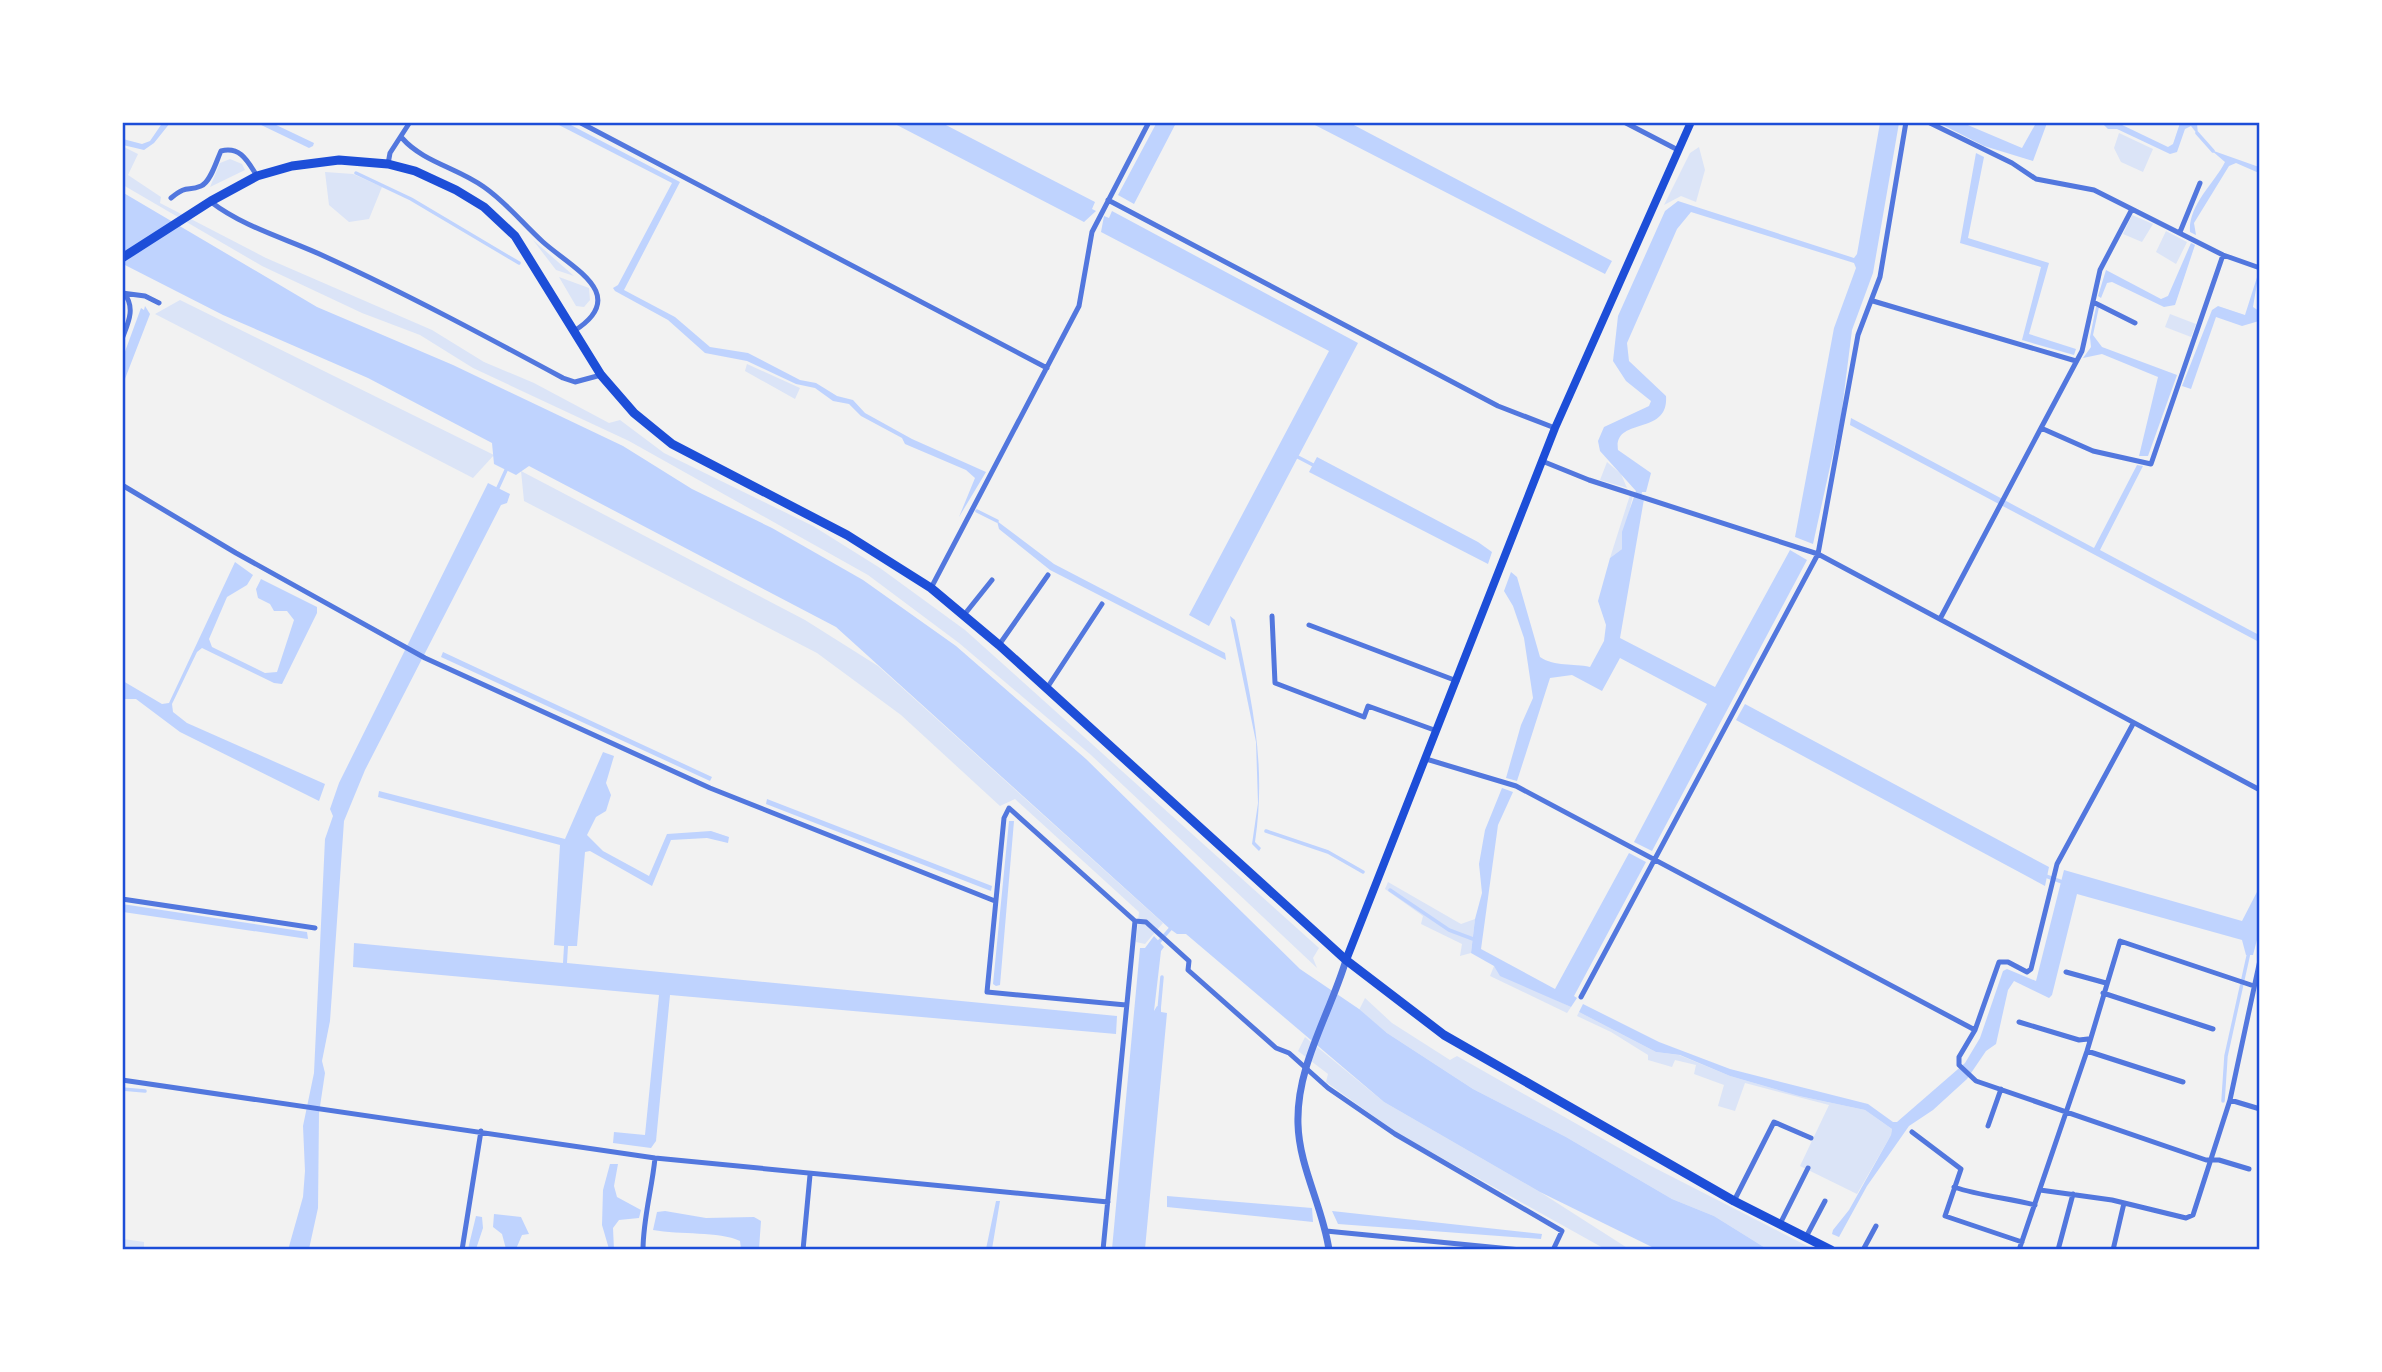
<svg xmlns="http://www.w3.org/2000/svg" width="2382" height="1372" font-family="'Nunito Sans',sans-serif">
<rect width="100%" height="100%" fill="#f2f2f2"/>
<path fill="#dbe4f7" d="M2119 133 2153 149 2143 172 2121 162 2114 148Z
M124 147 138 154 128 175 161 197 160 203 266 258 432 330 484 362 534 383 609 423 620 420 664 453 813 526 880 568 965 630 1319 948 1313 958 1317 968 1091 755 959 643 868 575 629 441 473 368 420 335 362 313 262 266 123 185Z
M1699 147 1705 170 1696 202 1681 196 1664 205 1690 153Z
M230 159 242 164 245 170 210 187 220 163Z
M325 172 353 174 382 187 369 219 349 222 329 205Z
M2132 215 2153 224 2142 242 2123 234Z
M2166 231 2187 242 2176 264 2156 252Z
M533 240 574 276 556 270Z
M559 277 589 288 590 300 584 307 576 306Z
M180 300 494 455 473 478 155 314Z
M2170 314 2196 324 2191 337 2165 327Z
M747 364 800 388 795 399 745 371Z
M1607 462 1621 474 1627 488 1600 480Z
M521 471 805 620 878 666 1163 923 1145 944 1136 942 1139 912 1015 799 1000 806 901 715 817 653 524 501Z
M1630 495H1633C1629 514 1624 530 1622 549L1610 558Z
M1388 882 1461 924 1475 919 1471 953 1460 956 1462 944 1421 924 1423 916 1385 889Z
M1494 966 1517 982 1571 1007 1567 1013 1490 976Z
M1365 998 1392 1023 1450 1060 1457 1056 1649 1165 1813 1249H1767L1714 1216 1672 1199 1566 1137 1473 1089 1387 1033 1359 1010Z
M1579 1012 1656 1052 1679 1055 1730 1076 1799 1096 1865 1110 1892 1129 1891 1135 1857 1194 1800 1166 1829 1105 1745 1083 1735 1111 1718 1106 1724 1085 1694 1074 1696 1065 1675 1060 1672 1067 1648 1060V1055L1611 1032 1577 1016Z
M1305 1037 1384 1102 1540 1192 1629 1249H1605L1397 1133 1326 1082 1328 1074 1298 1051Z
M123 1239 144 1242V1249H123Z"/>
<path fill="#bfd3fe" d="M163 122 170 123 154 143 144 150 123 145V139L142 144 150 141Z
M1157 122 1176 123 1134 204 1118 195Z
M257 123H272L314 143 313 146 309 148Z
M555 123H567L680 182 624 290 675 317 710 347 748 353 800 380 816 383 837 396 853 400 865 413 912 439 986 472 959 517 975 478 966 470 905 444 902 438 861 416 849 404 833 401 815 388 796 384 747 361 705 353 668 320 615 291 613 288 618 285 672 183Z
M893 123H942L1095 202 1092 209 1096 211 1084 222Z
M1311 123H1350L1612 261 1605 274Z
M1880 123H1899L1873 273 1852 330 1841 417 1813 544 1795 537 1834 328 1856 268 1854 263 1691 212 1677 229 1627 343 1629 361 1666 396C1669 437 1613 416 1618 450L1651 473 1646 492H1642L1641 497 1644 499 1620 638 1715 687 1790 550 1807 560 1652 851 1634 842 1707 704 1620 658 1602 691 1572 675 1550 678 1517 781 1506 778 1521 725 1533 698 1524 638 1513 606 1504 591 1511 572 1517 577 1540 657C1555 667 1573 663 1590 667L1604 641 1606 625 1598 601 1610 558 1622 549V532L1636 491 1600 451 1598 441 1604 427 1649 406 1651 401 1626 381 1613 361 1618 316 1665 211 1678 201 1854 258 1857 254Z
M1939 123H1963L2022 148 2036 123H2047L2033 161 1984 146Z
M2102 123H2118L2168 147 2173 144 2180 123H2197L2198 135 2191 126 2185 129 2177 152 2170 154 2117 129H2108Z
M2211 150 2259 167V173L2236 163 2229 166 2194 223 2196 235 2190 232C2188 205 2214 184 2225 162Z
M1976 153 1984 157 1968 238 2049 263 2029 334 2076 349 2074 355 2022 340 2041 267 1960 243Z
M122 192 317 307 453 365 623 446 692 489 772 528 863 580 956 646 1086 759 1300 969 1359 1009 1387 1033 1473 1089 1566 1137 1672 1199 1714 1216 1767 1249H1656L1540 1192 1384 1102 1186 934H1177L1170 929 836 627 529 466 516 475 494 464 492 443 368 378 223 315 123 264Z
M1112 211 1358 343 1209 626 1189 615 1329 351 1101 232 1104 216 1109 218Z
M2191 243 2195 245 2175 305 2164 307 2112 282 2107 283 2101 298 2098 296 2106 270 2161 299 2168 296Z
M2259 271 2253 307 2259 311V321L2242 326 2216 317 2191 389 2182 386 2212 310 2218 306 2245 315Z
M145 306 150 314 123 384V357L141 308 144 310Z
M2096 307H2099L2093 335 2102 347 2177 375 2148 456H2139L2158 377 2102 354 2083 358 2091 347 2090 337Z
M1851 418 2094 548 2137 465 2143 466 2100 550 2259 635V642L1850 425Z
M1317 457 1478 542 1492 552 1488 564 1309 472Z
M488 483 510 494 507 503 501 505 365 770 344 821 330 1021 322 1061 325 1073 319 1113 318 1208 309 1249 288 1250 303 1197 305 1171 303 1126 314 1073 325 839 333 816 330 809 339 783Z
M997 521 1054 564 1225 653 1226 660 1050 570 999 529Z
M235 562 253 575 247 585 227 597 209 639 212 647 265 673 277 672 294 620 287 611H274L270 604 258 598 256 589 261 579 317 607V613L282 684 274 683 202 648 197 652 172 704 173 712 187 723 325 784 319 801 180 732 136 699H123V681L162 704 169 703Z
M1230 616 1235 620C1251 699 1267 762 1255 842L1261 848 1259 851 1252 844 1258 803 1256 742Z
M443 652 712 777 710 781 441 657Z
M1745 704 2049 867 2045 886 1736 720Z
M603 752 614 756 606 783 611 795 606 811 596 817 587 835 603 851 649 876 667 834 711 831 729 837 728 843 707 838 671 840 652 886 590 851 585 852 577 946H568L567 963 1117 1016 1116 1034 670 995 656 1141 651 1148 613 1143 614 1132 645 1135 659 995 353 967 354 943 563 963 564 946 554 945 560 845 378 797 379 791 565 839Z
M1502 788 1513 792 1498 825 1481 949 1555 989 1629 853 1646 862 1574 996 1577 998 1571 1007 1500 976 1494 966 1471 953 1475 919 1482 893 1479 864 1485 830Z
M767 799 992 886 991 891 766 804Z
M1009 821H1014L1000 985 996 986 993 984Z
M2064 870 2242 921 2259 888V932L2253 955H2246L2242 940 2077 894 2052 995 2049 998 2014 981 2008 990 1996 1044 1986 1051 1967 1079 1933 1110 1909 1126 1867 1186 1839 1237 1832 1234 1833 1230 1849 1210 1891 1135 1892 1129 1865 1110 1799 1096 1730 1076 1680 1055 1656 1052 1579 1012 1583 1004 1659 1042 1730 1069 1868 1104 1893 1122H1897L1965 1063 1980 1038 2003 971 2007 969 2036 981Z
M122 904 307 932 308 939 123 912Z
M1154 936 1164 947 1161 951 1154 1011 1157 1006 1161 1007V1012L1167 1013 1145 1249H1112L1140 948H1145Z
M610 1164H618L614 1186 617 1197 641 1210 639 1218 619 1220 613 1228 614 1250 609 1249 602 1225 603 1190Z
M1167 1196 1312 1208 1313 1222 1167 1207Z
M996 1201H1000L992 1249H986Z
M665 1211 706 1218 754 1217 761 1221 759 1249H741L740 1241C719 1231 680 1235 653 1230L657 1212Z
M1332 1211 1542 1234 1541 1239 1338 1224Z
M494 1214 521 1217 529 1234 522 1235 516 1249H506L502 1234 493 1227Z
M476 1216 482 1217 483 1228 476 1249H468Z"/>
<g fill="none" stroke-linecap="round" stroke-linejoin="round">
<path stroke="#bfd3fe" stroke-width="3.5" d="M2197 133 2213 151
M356 173 411 199 519 263
M1294 455 1315 466
M497 490 507 468
M977 511 997 521
M1266 831 1328 852 1363 872
M2043 875 2065 883
M1390 890 1449 930 1473 939
M1158 943 1171 928
M1159 1010 1162 977
M122 1089 145 1091
M2223 1101 2226 1056 2249 952"/>
<path stroke="#5277de" stroke-width="5" d="M579 122 1047 368
M1624 122 1678 150
M1928 122 2012 163 2036 179 2094 190 2223 255 2260 268
M2259 122 2260 123
M402 138C423 162 458 168 484 187 507 203 523 224 543 242 572 268 631 295 574 331
M388 164 390 153 410 122
M171 198C188 184 187 192 201 186 211 182 217 159 221 151 241 146 248 162 257 176
M1108 200 1498 406 1555 428
M211 202C245 228 288 239 326 257 407 294 485 336 563 378L575 382 601 375
M2131 211 2100 270 2082 351 2041 428 2093 451 2151 464 2223 255
M2180 232 2200 183
M122 293 145 296 159 303
M1873 301 2076 361
M2093 302 2135 323
M122 339C128 323 136 308 124 293
M1542 461 1589 480 1818 554 2260 790
M122 485 236 553 425 658 710 788 995 901
M931 588 1079 306 1092 232 1149 122
M964 615 992 580
M1272 616 1275 683 1364 717 1368 706 1437 731
M1940 619 2041 428
M1309 625 1457 681
M999 645 1048 575
M1047 688 1102 604
M2133 724 2057 864 2031 969 2027 972 2008 962H1999L1975 1030 1959 1057V1065L1976 1081 2206 1160H2219L2249 1169
M1426 759 1516 786 1975 1030
M122 899 315 928
M2066 972 2106 983
M2103 993 2213 1029
M1581 997 1818 554 1858 335 1880 277 1906 122
M1126 1005 987 992 1004 818 1009 808 1135 921 1146 922 1189 961 1188 970 1276 1048 1289 1053 1328 1088 1395 1134 1562 1231 1553 1250
M2019 1022 2079 1040 2088 1039
M2087 1051 2183 1082
M122 1080 655 1158 1108 1202
M2230 1100 2260 1109
M1988 1126 2001 1089
M1912 1132 1961 1169 1945 1216 2022 1242
M1954 1187C1980 1196 2008 1198 2035 1205
M2040 1190 2112 1200 2186 1218 2193 1215 2230 1100 2260 960
M1734 1201 1774 1122 1811 1138
M1780 1224 1808 1168
M1326 1231 1521 1250
M1806 1237 1825 1201
M462 1250 481 1131
M643 1250C643 1219 652 1189 655 1158
M803 1250 810 1175
M1103 1250 1135 921
M1863 1250 1876 1226
M2019 1250 2087 1051 2120 941 2254 986
M2058 1250 2073 1194
M2113 1250 2124 1203"/>
<path stroke="#5277de" stroke-width="7" d="M1329 1250C1323 1207 1299 1167 1298 1124 1296 1066 1330 1014 1346 960"/>
<path stroke="#1d4ed8" stroke-width="8" d="M1346 960 1555 428 1691 122"/>
<path stroke="#1d4ed8" stroke-width="9" d="M122 258 211 201 257 176 292 166 339 160 388 164 415 171 456 190 484 207 515 236 601 375 634 413 672 444 847 535 931 588 999 645 1346 960 1444 1035 1734 1201 1831 1250"/>
</g>
<rect width="2382" height="1372" fill="none" stroke="#ffffff" stroke-width="248"/>
<rect x="124" y="124" width="2134" height="1124" fill="none" stroke="#1d4ed8" stroke-width="2.5"/>
</svg>
